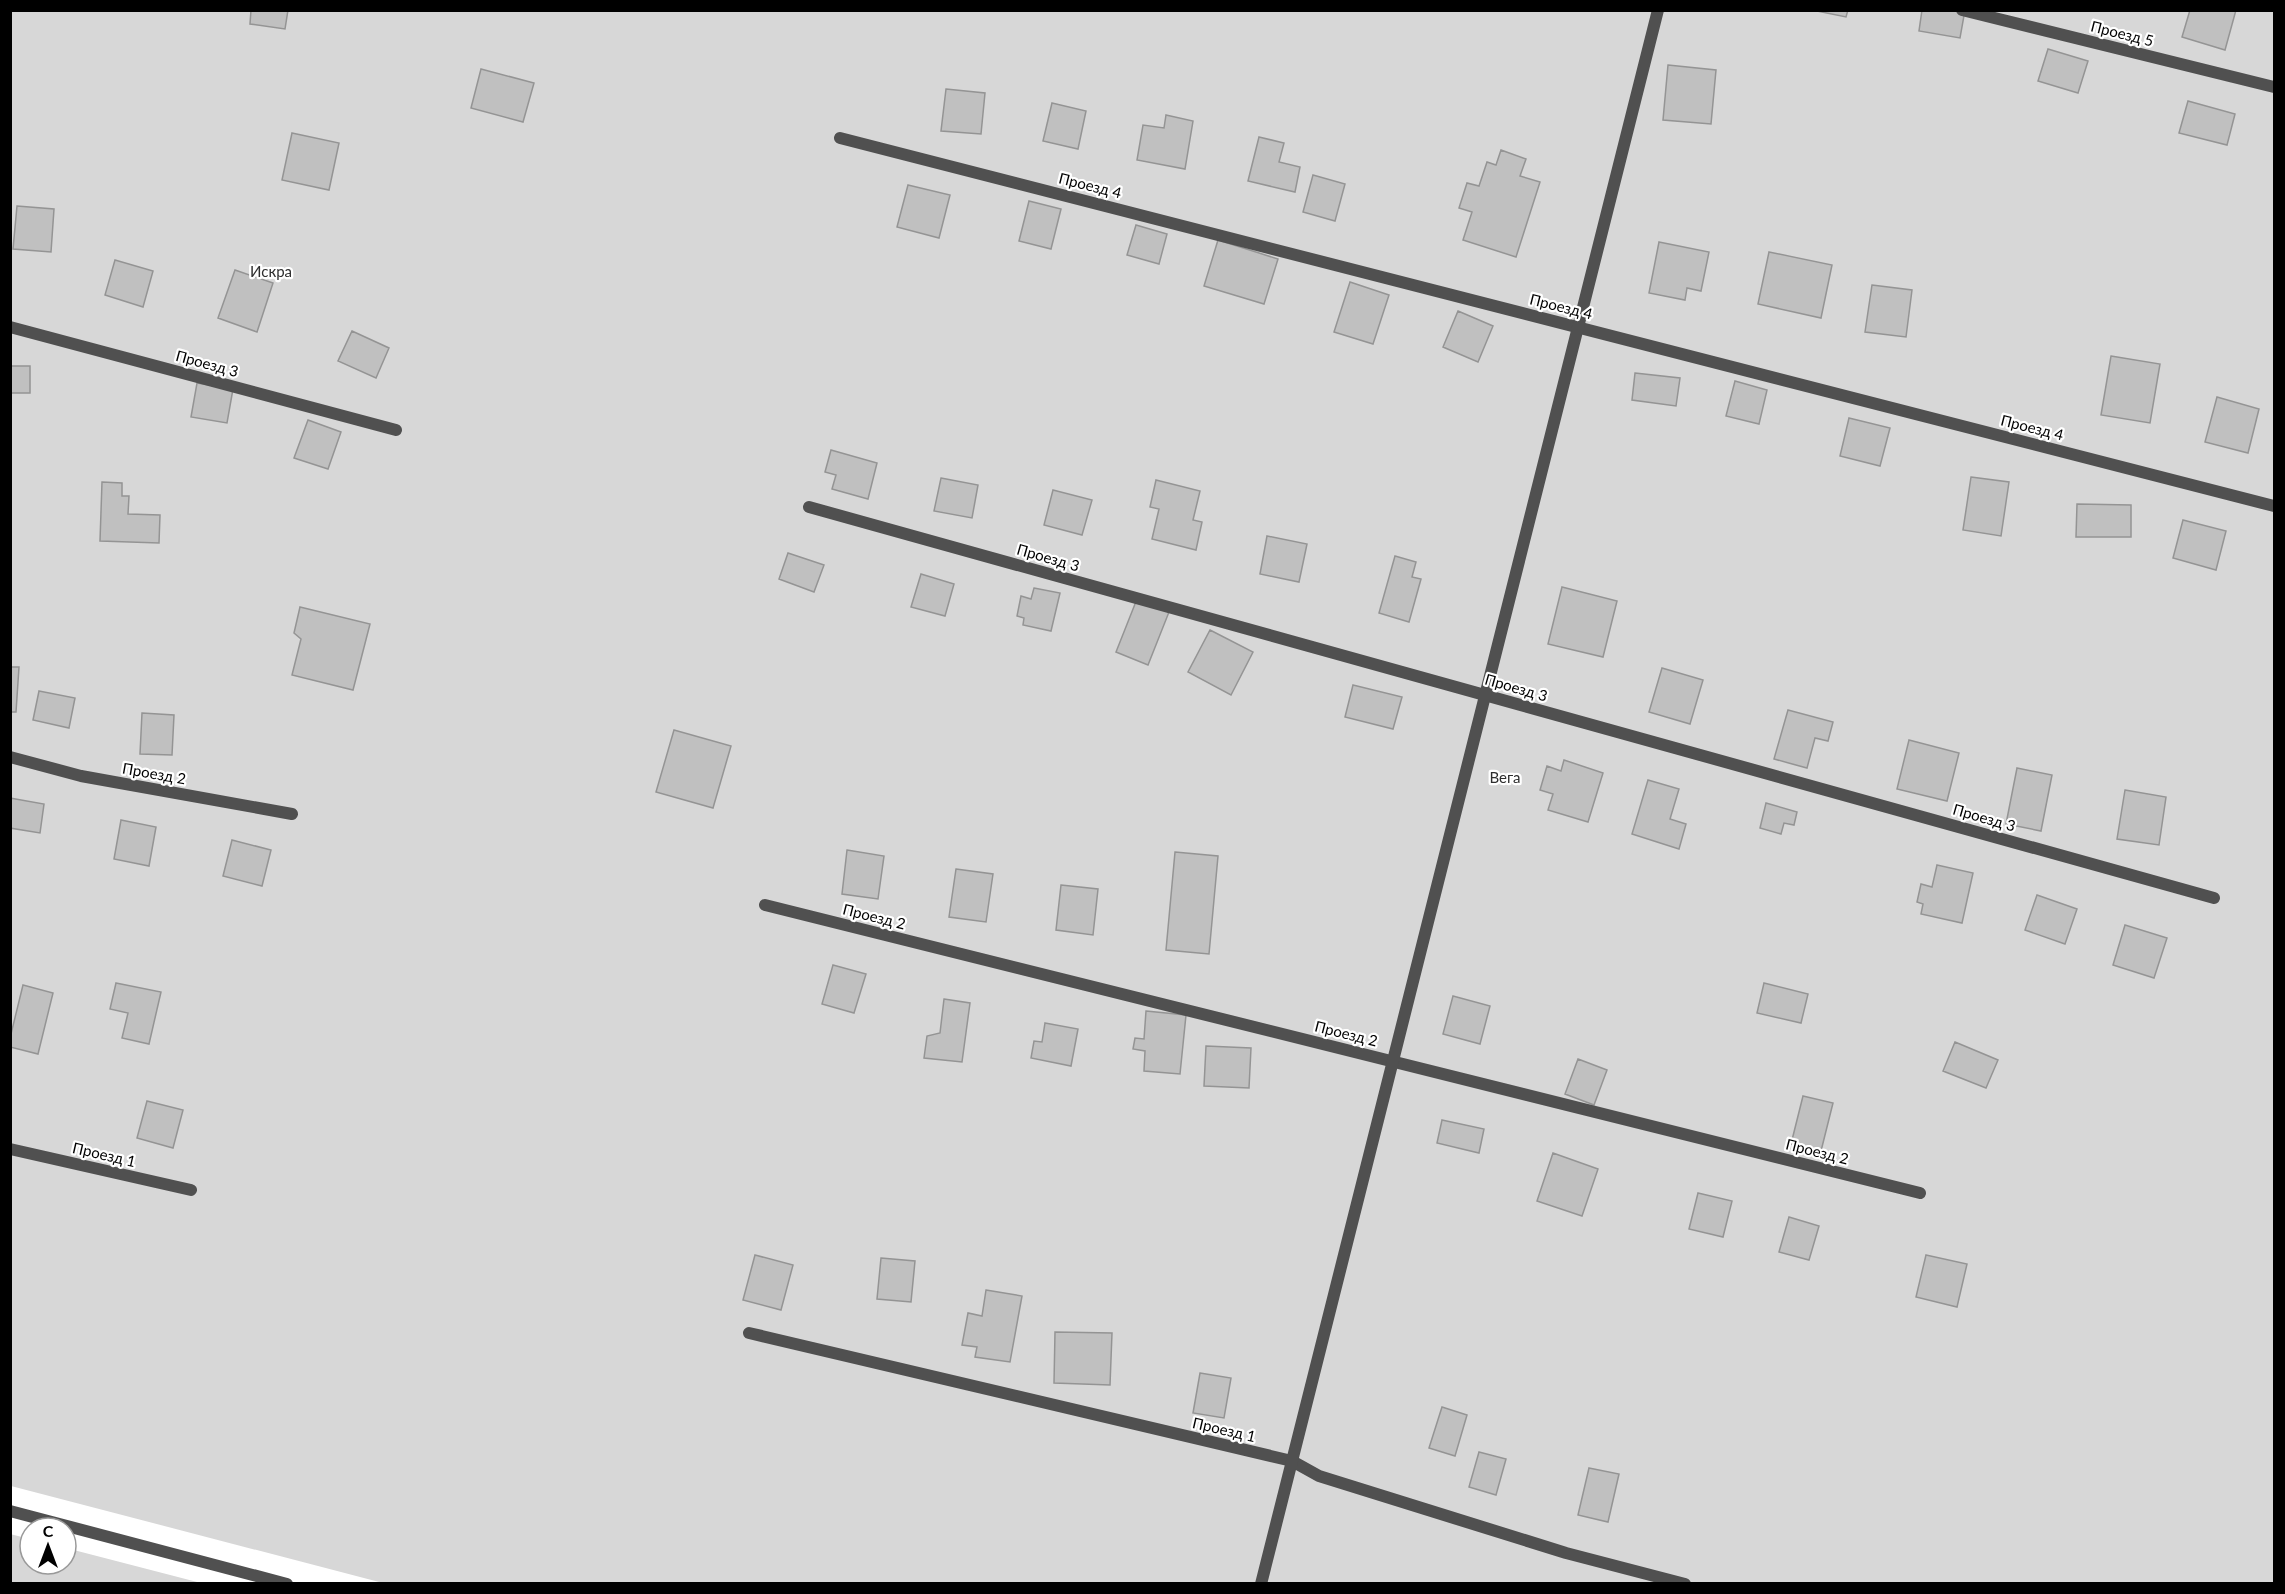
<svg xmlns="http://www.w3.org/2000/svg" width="2285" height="1594" font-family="Lato,sans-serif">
<rect width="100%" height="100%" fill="#fff"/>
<path fill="#d7d7d7" d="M10 11H2274V1583H383L11 1486Z
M10 1534 30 1539V1564H66V1548L201 1583H11Z"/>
<path fill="#c0c0c0" stroke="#949494" stroke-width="1.5" d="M251 10H288L285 29 250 24Z
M1812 10H1848L1846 17Z
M1922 10H1965L1960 38 1919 31Z
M2190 10H2236L2225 50 2182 37Z
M2048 49 2088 61 2078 93 2038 81Z
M1668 65 1716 70 1711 124 1663 120Z
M481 69 534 83 523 122 471 108Z
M946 89 985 93 981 134 941 131Z
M2188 101 2235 114 2227 145 2179 133Z
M1052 103 1086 111 1078 149 1043 141Z
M1166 115 1193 121 1185 169 1137 160 1143 125 1164 128Z
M292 133 339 143 329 190 282 180Z
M1259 137 1284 143 1279 162 1300 167 1295 192 1248 181Z
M1501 150 1526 159 1520 176 1540 182 1516 257 1463 240 1472 212 1459 208 1467 183 1479 186 1487 162 1496 165Z
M1313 175 1345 184 1335 221 1303 212Z
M908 185 950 195 939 238 897 227Z
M1029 201 1061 209 1051 249 1019 241Z
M17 206 54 209 51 252 13 249Z
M1136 225 1167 234 1159 264 1127 255Z
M1218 240 1278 259 1264 304 1204 286Z
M1659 242 1709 252 1701 291 1687 288 1685 300 1649 293Z
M1769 252 1832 265 1821 318 1758 304Z
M115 260 153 271 143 307 105 295Z
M235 270 273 283 257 332 218 318Z
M1350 282 1389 295 1373 344 1334 332Z
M1872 285 1912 290 1906 337 1865 332Z
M1458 311 1493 326 1478 362 1443 347Z
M352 331 389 348 376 378 338 361Z
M2111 356 2160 364 2150 423 2101 415Z
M10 366H30V393H10Z
M1635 373 1680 378 1676 406 1632 400Z
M1735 381 1767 390 1759 424 1726 416Z
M197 383 233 389 227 423 191 417Z
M2217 397 2259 409 2248 453 2205 442Z
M1849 418 1890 428 1880 466 1840 456Z
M308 420 341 432 328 469 294 458Z
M831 450 877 463 868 499 832 489 836 475 825 472Z
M1971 477 2009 482 2001 536 1963 530Z
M941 478 978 485 972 518 934 511Z
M1156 480 1200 491 1193 520 1202 522 1196 550 1152 539 1159 509 1150 507Z
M102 482 122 483V496H129L128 514 160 515 159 543 100 541Z
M1053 490 1092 500 1082 535 1044 525Z
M2077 504 2131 505V537H2076Z
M2183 520 2226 531 2216 570 2173 558Z
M1267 536 1307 544 1299 582 1260 574Z
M788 553 824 565 814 592 779 579Z
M1395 556 1416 562 1412 577 1421 579 1409 622 1379 613Z
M921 574 954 584 945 616 911 607Z
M1562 587 1617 601 1603 657 1548 644Z
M1034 588 1060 593 1051 631 1023 625 1024 618 1017 616 1021 596 1031 599Z
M1137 599 1169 612 1148 665 1116 652Z
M300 607 370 624 353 690 292 675 301 639 294 633Z
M1210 630 1253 652 1231 695 1188 672Z
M10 667H19L16 712H10Z
M1662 668 1703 680 1690 724 1649 712Z
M1353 685 1402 697 1393 729 1345 717Z
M39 691 75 698 69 728 33 720Z
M1788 710 1833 722 1828 741 1815 738 1807 768 1774 759Z
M142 713 174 715 172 755 140 754Z
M674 730 731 746 713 808 656 792Z
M1909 740 1959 753 1947 801 1897 789Z
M1564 760 1603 773 1588 822 1548 810 1553 794 1540 790 1547 766 1561 771Z
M2017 768 2052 775 2041 831 2006 824Z
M1648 780 1679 789 1670 819 1686 824 1679 849 1632 834Z
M2125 790 2166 797 2159 845 2117 839Z
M10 798 44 804 40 833 10 828Z
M1766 803 1797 812 1794 825 1784 823 1781 834 1760 828Z
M121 820 156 827 149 866 114 859Z
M232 840 271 850 262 886 223 876Z
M847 850 884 856 878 899 842 894Z
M1175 852 1218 856 1209 954 1166 950Z
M1937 865 1973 873 1962 923 1921 914 1923 904 1917 902 1921 884 1932 887Z
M956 869 993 874 986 922 949 917Z
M1061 885 1098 889 1093 935 1056 930Z
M2037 895 2077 909 2065 944 2025 930Z
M2125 925 2167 938 2154 978 2113 965Z
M833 965 866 974 854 1013 822 1004Z
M116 983 161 992 149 1044 122 1038 128 1013 110 1009Z
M1764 983 1808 994 1801 1023 1757 1013Z
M23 985 53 993 38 1054 10 1047V1038Z
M1453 996 1490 1006 1480 1044 1443 1034Z
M944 999 970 1003 962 1062 924 1058 927 1036 940 1033Z
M1146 1011 1186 1015 1180 1074 1144 1071 1145 1051 1133 1049 1135 1038 1144 1039Z
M1045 1023 1078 1029 1071 1066 1031 1058 1034 1041 1042 1042Z
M1955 1042 1998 1060 1986 1088 1943 1071Z
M1206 1046 1251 1048 1249 1088 1204 1086Z
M1578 1059 1607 1070 1594 1105 1565 1094Z
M1803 1096 1833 1103 1821 1151 1791 1144Z
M147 1101 183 1110 173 1148 137 1138Z
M1442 1120 1484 1129 1479 1153 1437 1143Z
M1553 1153 1598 1169 1582 1216 1537 1201Z
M1698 1193 1732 1201 1723 1237 1689 1229Z
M1789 1217 1819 1226 1809 1260 1779 1252Z
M755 1255 793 1265 781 1310 743 1300Z
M1926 1255 1967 1264 1957 1307 1916 1297Z
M881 1258 915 1261 911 1302 877 1299Z
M986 1290 1022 1296 1010 1362 975 1357 977 1347 962 1345 968 1313 982 1316Z
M1055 1332 1112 1333 1110 1385 1054 1383Z
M1200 1373 1231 1378 1224 1418 1193 1413Z
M1442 1407 1467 1415 1455 1456 1429 1448Z
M1479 1452 1506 1459 1496 1495 1469 1487Z
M1589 1468 1619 1474 1608 1522 1578 1515Z"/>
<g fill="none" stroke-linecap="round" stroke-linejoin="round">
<path stroke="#505050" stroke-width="12" d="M1962 10 2274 87
M840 138 2274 506
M10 327 396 430
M809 507 2214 898
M10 757 81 776 292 814
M765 905 1920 1193
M10 1149 191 1190
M749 1333 1292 1461 1319 1476 1566 1553 1685 1584"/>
<path stroke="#505050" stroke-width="12" d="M10 1511 287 1584
M1261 1584 1658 10"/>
</g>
<g text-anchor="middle" stroke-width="4.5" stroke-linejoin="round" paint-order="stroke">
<g font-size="15" fill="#000" stroke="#fff">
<text transform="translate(2122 34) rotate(14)" y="5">Проезд 5</text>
<text transform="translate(1090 186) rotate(14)" y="5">Проезд 4</text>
<text transform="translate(1561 307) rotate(14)" y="5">Проезд 4</text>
<text transform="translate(207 364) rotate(15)" y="5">Проезд 3</text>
<text transform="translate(2032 428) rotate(14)" y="5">Проезд 4</text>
<text transform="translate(1048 558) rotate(16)" y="5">Проезд 3</text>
<text transform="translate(1516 688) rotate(16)" y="5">Проезд 3</text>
<text transform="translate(154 774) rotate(10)" y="5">Проезд 2</text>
<text transform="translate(1984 818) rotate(16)" y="5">Проезд 3</text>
<text transform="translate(874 917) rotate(14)" y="5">Проезд 2</text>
<text transform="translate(1346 1034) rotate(14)" y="5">Проезд 2</text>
<text transform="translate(1817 1152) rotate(14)" y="5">Проезд 2</text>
<text transform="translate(104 1155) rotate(13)" y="5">Проезд 1</text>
<text transform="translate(1224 1430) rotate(13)" y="5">Проезд 1</text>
</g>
<g font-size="15" fill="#2e2e2e" stroke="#fff">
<text x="271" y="277">Искра</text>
<text x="1505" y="783">Вега</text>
</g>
</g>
<rect width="2285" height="1594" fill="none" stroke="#000000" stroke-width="24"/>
<g transform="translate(48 1546)"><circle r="28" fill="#ffffff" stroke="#999999" stroke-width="1.5"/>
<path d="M0-4.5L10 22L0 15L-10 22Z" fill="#000000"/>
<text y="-9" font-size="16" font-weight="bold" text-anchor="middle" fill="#000000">С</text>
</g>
</svg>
